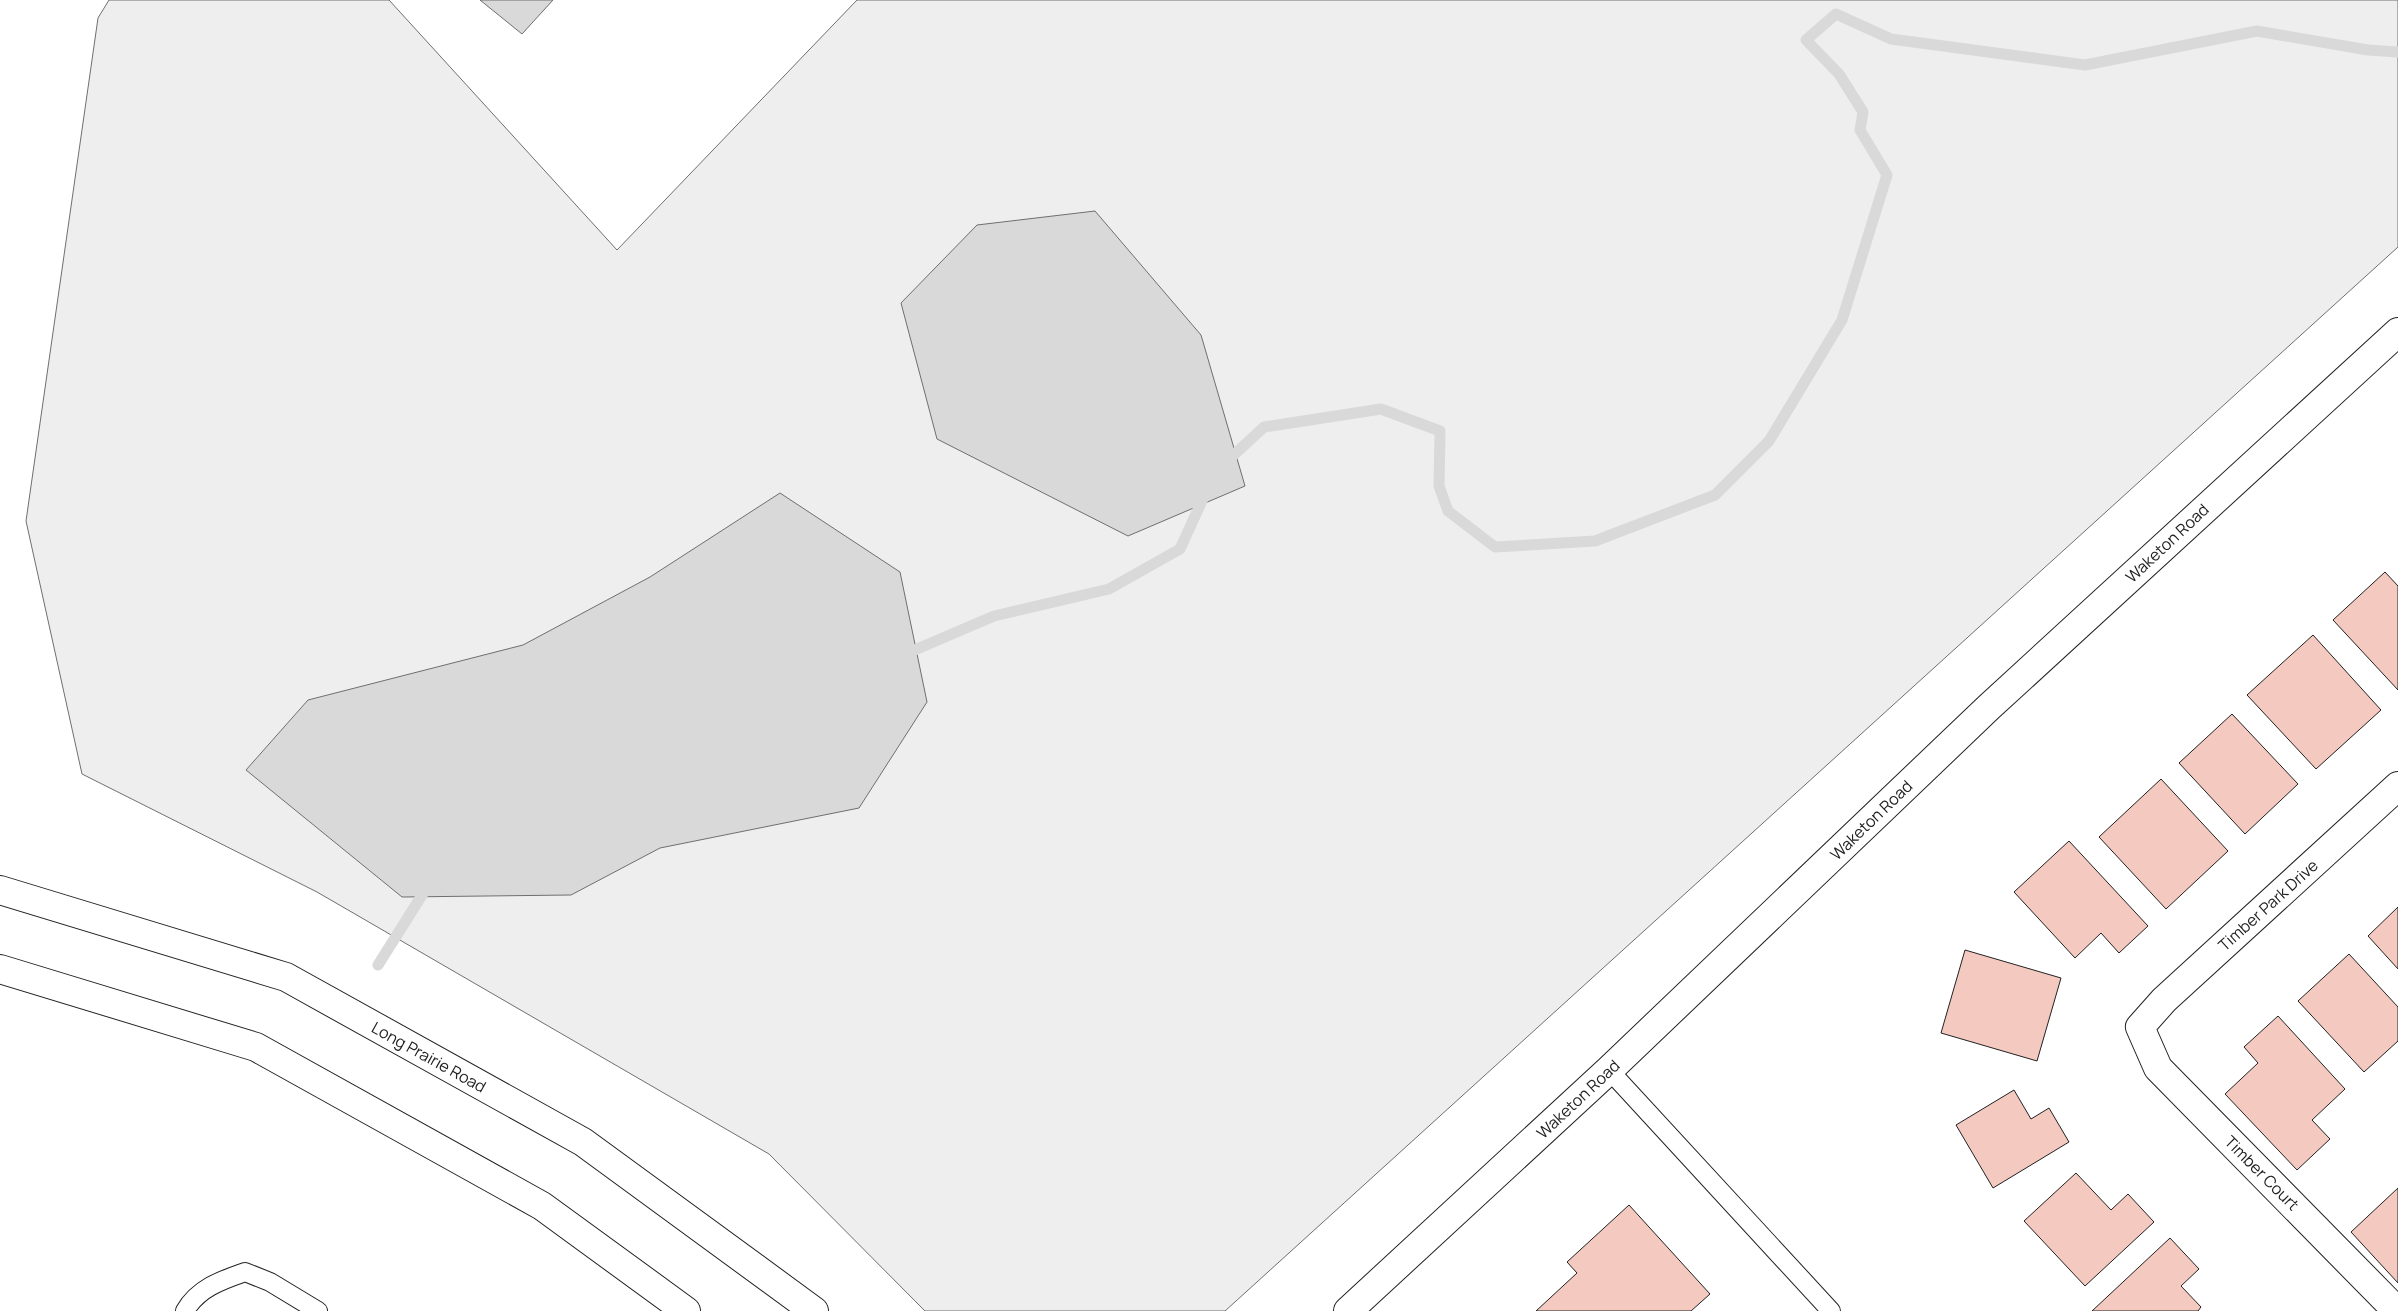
<svg xmlns="http://www.w3.org/2000/svg" width="2398" height="1311" font-family="Manrope,sans-serif">
<rect width="100%" height="100%" fill="#fff"/>
<path fill="#eee" stroke="#6f6f6f" d="M109 0H389L617 250 857 0H2398V247L1225 1311H925L769 1154 317 892 82 774 26 521 98 18Z"/>
<path fill="#d9d9d9" stroke="#6f6f6f" d="M480 0H553L522 34Z
M1095 211 1201 335 1245 486 1128 536 937 439 901 303 977 225Z
M780 493 900 572 927 702 859 808 660 848 571 895 402 897 246 770 308 700 523 645 650 577Z"/>
<g fill="none" stroke-linecap="round" stroke-linejoin="round">
<path stroke="#d9d9d9" stroke-width="11" d="M1224 464 1264 427 1381 409 1440 431 1439 486 1448 511 1495 547 1595 541 1715 495 1769 441 1842 320 1887 175 1860 130 1863 112 1839 74 1806 40 1836 14 1891 39 2085 65 2257 31 2368 50 2398 52
M903 655 994 616 1109 589 1180 549 1206 492
M378 965 429 884"/>
</g>
<path fill="#f3c9c0" stroke="#222" d="M2385 572 2398 586V690L2333 620Z
M2313 635 2381 710 2316 769 2247 695Z
M2232 714 2298 784 2245 834 2179 763Z
M2161 779 2228 851 2166 909 2099 837Z
M2069 841 2148 926 2119 953 2101 933 2075 958 2014 892Z
M2398 907V969L2368 936Z
M1965 950 2061 978 2037 1061 1941 1033Z
M2349 954 2398 1007V1041L2364 1072 2298 1001Z
M2278 1016 2345 1089 2312 1120 2330 1139 2297 1170 2225 1094 2258 1063 2244 1047Z
M2014 1090 2031 1119 2049 1108 2069 1142 1993 1188 1956 1125Z
M2076 1173 2111 1210 2128 1194 2154 1222 2085 1286 2024 1221Z
M2398 1188V1283L2351 1232Z
M1629 1205 1710 1294 1691 1311H1536L1577 1273 1567 1262Z
M2170 1238 2199 1269 2181 1286 2201 1307 2198 1311H2092Z"/>
<g fill="none" stroke-linecap="round" stroke-linejoin="round">
<defs>
<path id="lane" d="M1609 1070 1831 1311
M185 1311C198 1288 222 1280 245 1272L270 1282 318 1311"/>
<path id="street" d="M2397 1311 2158 1068 2140 1027 2164 1000 2398 786"/>
<path id="secondary" d="M1348 1311 1609 1070 1989 707 2398 332"/>
<path id="primary" d="M0 890 286 977 583 1142 814 1311
M0 969 256 1047 542 1206 686 1311"/>
</defs>
<use href="#lane" stroke="#222" stroke-width="20"/>
<use href="#street" stroke="#222" stroke-width="30"/>
<use href="#secondary" stroke="#222" stroke-width="30"/>
<use href="#primary" stroke="#222" stroke-width="30"/>
<use href="#lane" stroke="#fff" stroke-width="18"/>
<use href="#street" stroke="#fff" stroke-width="28"/>
<use href="#secondary" stroke="#fff" stroke-width="28"/>
<use href="#primary" stroke="#fff" stroke-width="28"/>
</g>
<g text-anchor="middle" stroke-width="4" stroke-linejoin="round" paint-order="stroke">
<g font-size="16" fill="#222" stroke="#fff">
<text transform="translate(2167 543) rotate(-43)" y="6">Waketon Road</text>
<text transform="translate(1871 820) rotate(-44)" y="6">Waketon Road</text>
<text transform="translate(2268 905) rotate(-42)" y="6">Timber Park Drive</text>
<text transform="translate(429 1057) rotate(29)" y="6">Long Prairie Road</text>
<text transform="translate(1578 1099) rotate(-43)" y="6">Waketon Road</text>
<text transform="translate(2262 1173) rotate(45)" y="6">Timber Court</text>
</g>
</g>
</svg>
